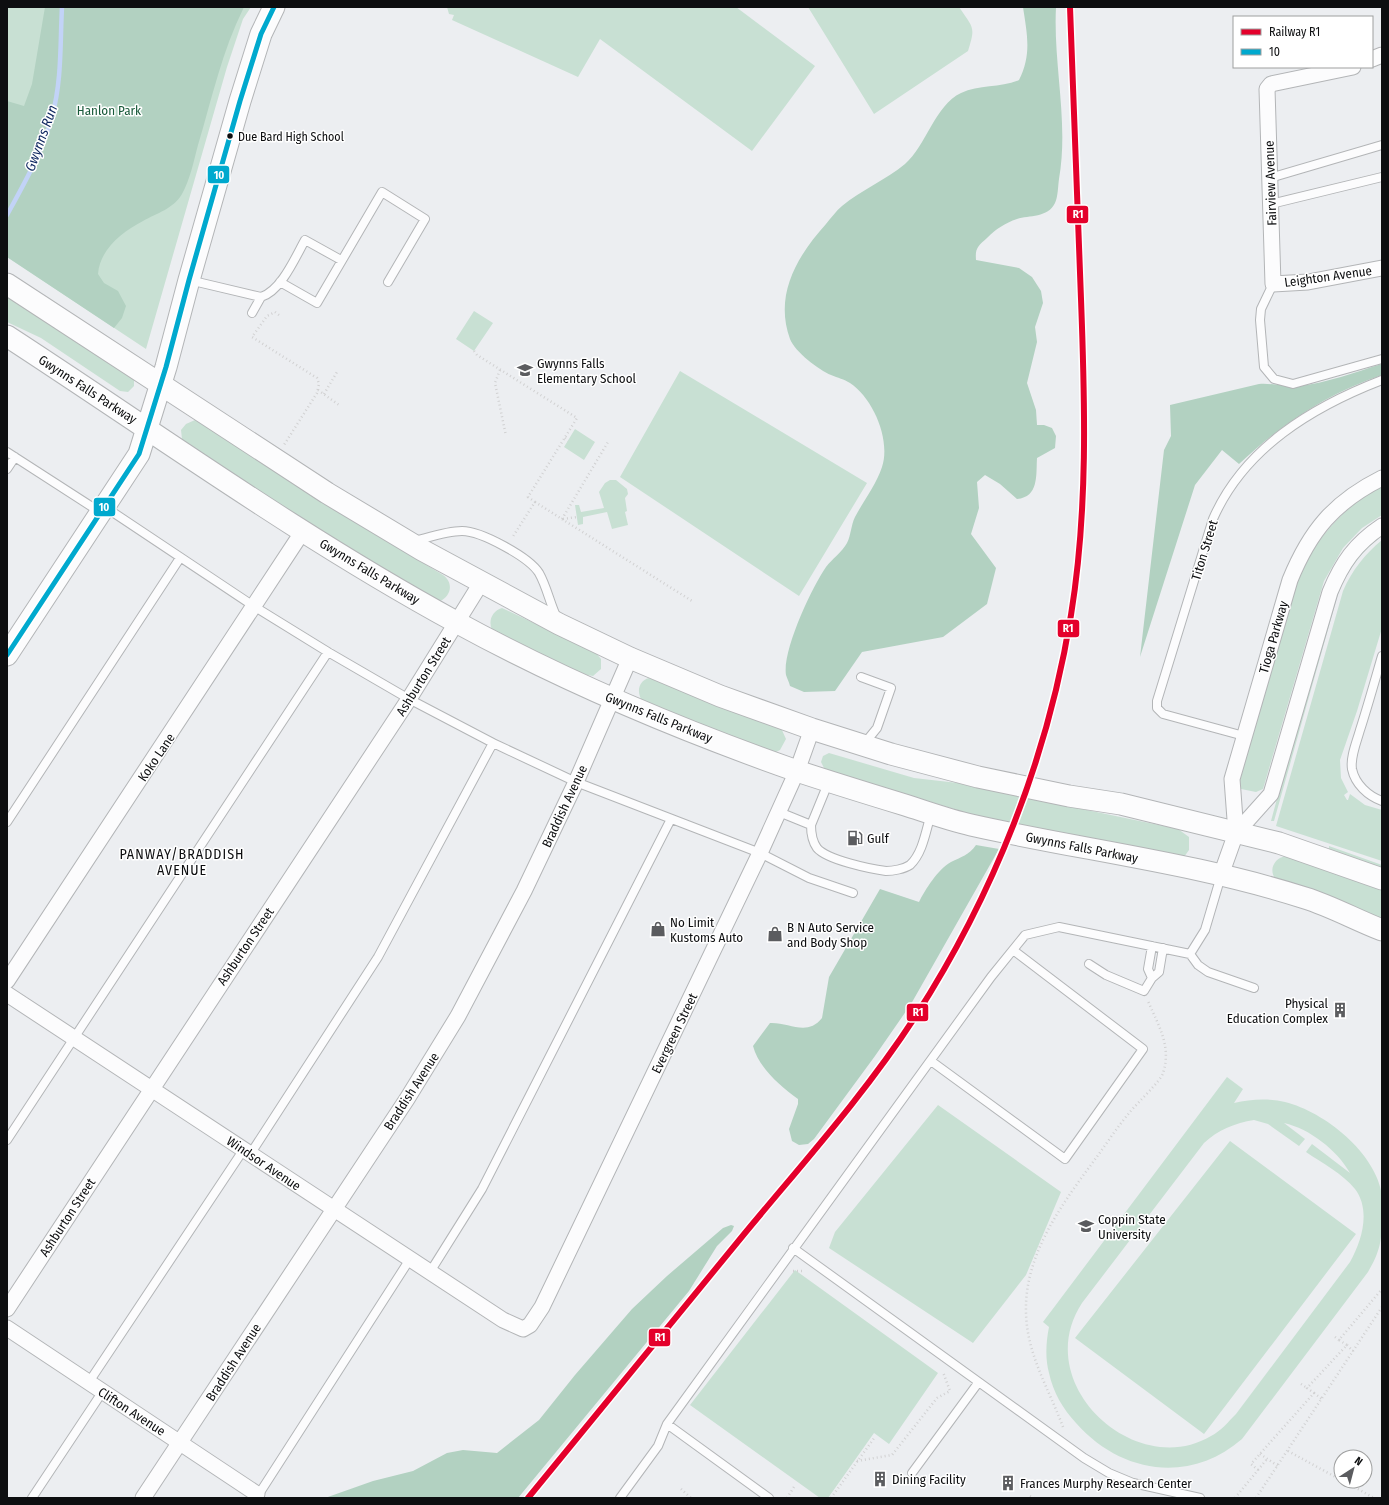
<svg xmlns="http://www.w3.org/2000/svg" width="1389" height="1505" font-family="'Fira Sans Condensed',sans-serif">
<rect width="100%" height="100%" fill="#eceef1"/>
<path fill="#c8e0d3" fill-rule="evenodd" d="M7 7H251L243 19 227 67 146 349 7 257Z
M447 7H736L815 66 752 151 600 39 578 77 452 20 454 15 449 14Z
M808 7H959C973 28 976 26 968 51L874 114Z
M7 293 134 378V386L128 392 120 391 41 338 7 322Z
M474 311 493 323 474 351 456 339Z
M680 371 867 483 799 596 620 477Z
M195 420 200 421 353 521 443 575C454 583 451 596 440 601L376 567 185 443 182 439 181 430 186 424Z
M575 429 595 442 584 460 564 447Z
M610 480H616L627 489 628 494 625 498 627 511 625 512 628 525 612 529 607 512 583 517V524L578 525 575 505H579L581 512 604 508 599 492 605 483Z
M1382 486V515L1362 528 1343 548 1324 581 1263 789 1256 792 1241 789 1236 778 1300 569C1324 532 1343 507 1382 486Z
M1382 532V536C1361 552 1348 569 1338 594L1274 821H1271L1298 721 1336 589 1350 564Z
M1382 540V628L1357 711 1340 760 1341 778 1348 792 1344 795 1347 800H1348L1350 794 1365 805 1382 810V861L1276 826 1343 591C1352 570 1365 554 1382 540Z
M502 608 595 652 601 659V669L593 676 582 674 492 630C488 621 492 611 502 608Z
M649 678 781 728 786 739 780 750 774 753 643 702C636 693 638 681 649 678Z
M829 753 914 778 958 783 1178 829 1189 837V850L1184 857 987 819 825 770 821 762 823 756Z
M1329 846 1382 865V869L1329 849Z
M1286 856 1382 888V920L1276 880C1268 870 1274 858 1286 856Z
M1227 1077 1243 1089 1234 1103C1251 1099 1268 1098 1285 1102 1325 1112 1376 1153 1382 1195 1383 1202 1382 1210 1382 1217 1382 1240 1380 1252 1368 1272L1242 1439C1190 1484 1121 1474 1076 1423 1063 1409 1053 1392 1049 1373 1045 1358 1046 1342 1049 1327L1043 1322ZM1254 1120 1268 1124 1299 1146 1305 1139 1284 1123C1310 1129 1337 1150 1350 1173L1312 1144 1306 1152C1322 1163 1343 1174 1355 1189 1371 1210 1362 1241 1350 1262L1236 1414C1228 1422 1221 1431 1211 1436 1136 1481 1029 1384 1082 1303L1204 1143C1218 1130 1235 1123 1254 1120Z
M938 1105 1061 1192 1026 1275 973 1343 829 1248 835 1232Z
M1230 1141 1356 1234 1204 1434 1075 1338Z
M795 1270 938 1373 889 1444 874 1433 828 1498H820L690 1405Z"/>
<path fill="#b2d1c1" d="M45 7H244C222 51 212 98 198 145 194 160 190 180 182 194 173 209 157 213 143 221 122 232 100 249 98 274L104 283 118 291 126 306 122 318 114 328 7 257V101L24 106 32 84Z
M1023 7H1056C1053 65 1069 121 1059 179 1058 186 1058 197 1055 203 1048 218 1029 215 1017 219 1005 223 996 229 987 238 978 246 975 248 976 260L1019 268 1032 277 1041 291 1043 303 1035 327 1037 342 1027 383 1036 410 1037 425H1044L1052 428 1056 436 1055 448 1037 458C1036 475 1039 497 1017 499L1000 484 985 475 977 482 979 508 971 534 996 568 987 604 943 637 862 652 835 691 804 692 790 686C789 682 787 678 786 675 782 651 812 587 826 567 832 559 842 552 847 543 851 535 851 525 855 517 864 500 876 485 882 467 891 440 873 398 850 383 844 379 838 378 831 375 819 370 795 352 790 339 774 295 797 256 826 224 831 218 836 211 842 206 861 190 886 180 905 164 926 146 935 105 961 93 979 84 1001 88 1019 80 1032 54 1027 34 1023 7Z
M1382 364V375C1328 393 1280 425 1239 464L1222 450 1195 485 1140 657 1164 450 1171 436 1170 405 1259 384C1272 383 1285 387 1299 386 1327 383 1355 372 1382 364Z
M976 845 999 849 911 1004 875 1056 814 1139 808 1144 799 1145 792 1141 789 1129 798 1104V1099C780 1086 759 1068 753 1046L770 1023C789 1022 807 1037 822 1018L829 977 880 889 919 902C925 890 938 869 951 862 961 857 969 855 976 845Z
M731 1225 734 1226 732 1231 717 1246 689 1291 518 1498H325L373 1481 413 1471 447 1453 463 1450 497 1453 539 1420 575 1375 632 1309 667 1276 723 1228Z"/>
<g fill="none" stroke-linecap="round" stroke-linejoin="round">
<path stroke="#c2d3f7" stroke-width="4.5" d="M7 215C24 184 43 151 52 116 62 81 60 43 62 7"/>
<defs>
<path id="lane" d="M1270 178 1382 145
M1271 204 1382 177
M189 280 261 297C281 291 295 258 305 240L341 260
M280 282 317 303 382 192 425 219 388 282
M1273 284 1261 309 1260 320 1264 367 1274 379 1293 384 1382 359
M252 313 261 297
M7 452 100 512
M7 469 15 457
M105 507 255 607 328 652 409 699 493 743 576 782 760 853 809 878 853 893
M415 541C430 537 447 531 462 531 481 531 529 557 539 573 547 587 550 604 557 618
M1382 656C1375 680 1368 705 1360 730 1357 741 1350 757 1352 769 1355 784 1368 796 1382 801
M861 677 891 688 877 728 864 744
M1244 736 1163 714 1157 708V701L1213 519C1244 448 1312 407 1382 380
M779 812 811 825C811 834 812 841 817 848 827 860 871 869 886 871 893 871 904 869 910 865 923 853 926 830 931 814
M7 822 180 558
M811 825 829 781
M1152 946 1148 969 1152 978 1159 972 1163 948
M1190 954 1198 965 1208 972 1254 988
M1089 964 1106 975 1144 991 1152 978
M931 1061 1065 1159 1143 1049 1013 950
M7 1140 328 652
M251 1153 378 957 493 743
M793 1248 1084 1458 1109 1473 1133 1483 1200 1498
M430 1272 482 1189 671 819
M89 1382 244 1149
M667 1424 769 1498
M912 1473 978 1383
M257 1497 410 1259
M32 1498 103 1391
M620 1498 658 1446 667 1424 991 977 1025 935 1059 927 1190 954 1205 930 1221 876"/>
<path id="street" d="M1372 59 1382 55
M1353 67 1271 84 1267 89 1273 284 1308 282 1382 268
M1236 833 1271 794 1330 592C1342 563 1355 544 1382 526
M1221 875 1236 833 1232 779 1290 580C1310 531 1334 502 1382 478
M7 981 303 531
M7 994 503 1320 523 1329 530 1325 542 1307 760 853 797 771 812 729
M7 1309 409 699 481 583
M7 1328 257 1494
M143 1498 407 1099 458 1016 524 891 576 782 630 658"/>
<path id="secondary" d="M7 284 327 493 422 550 559 624 630 658 720 696 812 729 891 754 978 777 1069 796 1121 804 1279 843 1382 879
M7 336C156 433 300 537 456 622 564 681 680 730 797 771 833 783 869 794 905 805 927 812 949 820 971 825 1082 850 1196 863 1305 898 1331 906 1356 920 1382 930
M7 655 139 454 166 367 189 280 240 101 261 34 274 7"/>
</defs>
<use href="#lane" stroke="#b3b5b7" stroke-width="10"/>
<use href="#street" stroke="#b3b5b7" stroke-width="17"/>
<use href="#secondary" stroke="#b3b5b7" stroke-width="23"/>
<path stroke="#d1d1d2" stroke-width="2.5" stroke-dasharray="1 3" stroke-linecap="butt" d="M279 315 275 312 267 316 252 337 317 378 319 384 317 393 284 445
M474 351 477 355 577 418 528 497 535 502 512 538
M500 370 495 383 506 436
M318 390 339 405
M324 394 337 372
M565 438 568 441
M535 502 692 601
M562 519 608 442
M563 519 577 517
M793 1271H803
M1335 1337 1339 1340
M1347 1345 1353 1351
M1301 1384 1307 1388
M1314 1393 1322 1399
M1063 1427C1049 1389 1027 1355 1026 1313 1024 1254 1063 1203 1096 1158 1107 1143 1118 1126 1130 1112 1137 1103 1161 1081 1163 1073 1172 1046 1158 1025 1148 1001
M1288 1451 1341 1480
M1260 1454 1278 1466
M857 1461 892 1455 937 1398 950 1391 943 1372
M1258 1470 1267 1459
M1344 1481 1374 1498
M681 1489 691 1498
M1030 1496 1034 1498
M787 1498 794 1487
M831 1498 875 1437
M1235 1498 1258 1470 1251 1464 1314 1393 1307 1388 1347 1345 1339 1340 1382 1289
M1256 1498 1382 1307"/>
<use href="#lane" stroke="#fcfcfd" stroke-width="8"/>
<use href="#street" stroke="#fcfcfd" stroke-width="15"/>
<use href="#secondary" stroke="#fcfcfd" stroke-width="21"/>
<defs>
<path id="bus-1" d="M7 655 139 454 166 367 189 280 240 101 261 34 274 7"/>
</defs>
<use href="#bus-1" stroke="#fff" stroke-width="8"/>
<use href="#bus-1" stroke="#00a9ce" stroke-width="5"/>
<defs>
<path id="rail-1" d="M528 1498C600 1410 673 1322 745 1233 803 1163 865 1094 915 1017 993 896 1048 758 1071 615 1088 511 1085 404 1081 299 1077 202 1074 104 1070 7"/>
</defs>
<use href="#rail-1" stroke="#fff" stroke-width="9"/>
<use href="#rail-1" stroke="#e4002b" stroke-width="6"/>
</g>
<defs>
<symbol id="school-bare" viewBox="-9 -9 18 18"><path d="M0-5L7-2L0 1L-7-2ZM-4 1L0 2.5L4 1V4Q0 6-4 4Z" fill="#5b5c5f" stroke="#fff" stroke-width="2.5" paint-order="stroke"/></symbol>
<symbol id="fuel-bare" viewBox="-9 -9 18 18"><path d="M-5.5-6h7V0h2V4h1.3V-2.5L3-4.5l.8-.8L6-3V5H2.5V1h-1V6h-7ZM-4.2-4.7v3.2H.2V-4.7Z" fill="#5b5c5f" stroke="#fff" stroke-width="2.5" paint-order="stroke"/></symbol>
<symbol id="shop-bare" viewBox="-9 -9 18 18"><path d="M-5-2.5h2.3a2.7 3.5 0 0 1 5.4 0H5L5.5 6h-11ZM-1.5-2.5h3a1.5 2.3 0 0 0-3 0Z" fill="#5b5c5f" stroke="#fff" stroke-width="2.5" paint-order="stroke"/></symbol>
<symbol id="building-bare" viewBox="-9 -9 18 18"><path d="M-4-6H4V6H1V3H-1V6H-4ZM-2.5-4.3h1.7v1.8h-1.7ZM.8-4.3h1.7v1.8H.8ZM-2.5-1h1.7V.8h-1.7ZM.8-1h1.7V.8H.8Z" fill="#5b5c5f" stroke="#fff" stroke-width="2.5" paint-order="stroke"/></symbol>
<symbol id="university-bare" viewBox="-9 -9 18 18"><path d="M0-5L7-2L0 1L-7-2ZM-4 1L0 2.5L4 1V4Q0 6-4 4Z" fill="#5b5c5f" stroke="#fff" stroke-width="2.5" paint-order="stroke"/></symbol>
</defs>
<g fill-rule="evenodd">
<use href="#school-bare" x="514" y="359" width="22" height="22"/>
<use href="#fuel-bare" x="844" y="827" width="22" height="22"/>
<use href="#shop-bare" x="647" y="918" width="22" height="22"/>
<use href="#shop-bare" x="764" y="923" width="22" height="22"/>
<use href="#building-bare" x="1329" y="999" width="22" height="22"/>
<use href="#university-bare" x="1075" y="1215" width="22" height="22"/>
<use href="#building-bare" x="869" y="1468" width="22" height="22"/>
<use href="#building-bare" x="997" y="1472" width="22" height="22"/>
</g>
<circle fill="#0d0e10" stroke="#fff" stroke-width="1.5" cx="230" cy="136" r="3.5"/>
<g text-anchor="middle" stroke-width="3" stroke-linejoin="round" paint-order="stroke">
<g font-size="12" fill="#0d0e10" stroke="#fff" text-anchor="start">
<text x="238" y="141">Due Bard High School</text>
</g>
<g font-size="13" fill="#185939" stroke="#fff">
<text x="109" y="115">Hanlon Park</text>
</g>
<g font-size="13" fill="#0d0e10" stroke="#fff">
<text transform="translate(1270 183) rotate(-92)" y="5">Fairview Avenue</text>
<text transform="translate(1328 276) rotate(-8)" y="5">Leighton Avenue</text>
<text transform="translate(88 389) rotate(33)" y="5">Gwynns Falls Parkway</text>
<text transform="translate(1204 550) rotate(-73)" y="5">Titon Street</text>
<text transform="translate(370 571) rotate(31)" y="5">Gwynns Falls Parkway</text>
<text transform="translate(1273 637) rotate(-74)" y="5">Tioga Parkway</text>
<text transform="translate(423 676) rotate(-58)" y="5">Ashburton Street</text>
<text transform="translate(659 717) rotate(22)" y="5">Gwynns Falls Parkway</text>
<text transform="translate(156 757) rotate(-56)" y="5">Koko Lane</text>
<text transform="translate(564 806) rotate(-65)" y="5">Braddish Avenue</text>
<text transform="translate(1082 847) rotate(11)" y="5">Gwynns Falls Parkway</text>
<text transform="translate(245 946) rotate(-56)" y="5">Ashburton Street</text>
<text transform="translate(674 1033) rotate(-64)" y="5">Evergreen Street</text>
<text transform="translate(411 1091) rotate(-57)" y="5">Braddish Avenue</text>
<text transform="translate(264 1163) rotate(34)" y="5">Windsor Avenue</text>
<text transform="translate(67 1217) rotate(-57)" y="5">Ashburton Street</text>
<text transform="translate(233 1362) rotate(-57)" y="5">Braddish Avenue</text>
<text transform="translate(132 1411) rotate(33)" y="5">Clifton Avenue</text>
</g>
<g font-size="13" fill="#0d0e10" stroke="#fff" text-anchor="start">
<text x="537" y="368">Gwynns Falls<tspan x="537" dy="15">Elementary School</tspan></text>
<text x="867" y="843">Gulf</text>
<text x="670" y="927">No Limit<tspan x="670" dy="15">Kustoms Auto</tspan></text>
<text x="787" y="932">B N Auto Service<tspan x="787" dy="15">and Body Shop</tspan></text>
<text x="1328" y="1008" text-anchor="end">Physical<tspan x="1328" dy="15">Education Complex</tspan></text>
<text x="1098" y="1224">Coppin State<tspan x="1098" dy="15">University</tspan></text>
<text x="892" y="1484">Dining Facility</text>
<text x="1020" y="1488">Frances Murphy Research Center</text>
</g>
<g font-size="14" font-style="italic" fill="#122a62" stroke="#fff">
<text transform="translate(41 138) rotate(-70)" y="5">Gwynns Run</text>
</g>
<g font-size="14" letter-spacing="1" fill="#0d0e10" stroke="#fff">
<text x="182" y="859">PANWAY/BRADDISH<tspan x="182" dy="16">AVENUE</tspan></text>
</g>
</g>
<g stroke="#fff" stroke-width="1.5">
<rect x="207" y="165" width="23" height="19" rx="4" fill="#00a9ce"/>
<rect x="1066" y="205" width="23" height="19" rx="4" fill="#e4002b"/>
<rect x="93" y="497" width="23" height="20" rx="4" fill="#00a9ce"/>
<rect x="1057" y="619" width="23" height="19" rx="4" fill="#e4002b"/>
<rect x="906" y="1003" width="23" height="19" rx="4" fill="#e4002b"/>
<rect x="648" y="1328" width="23" height="19" rx="4" fill="#e4002b"/>
</g>
<g font-size="11" text-anchor="middle" font-weight="bold" fill="#fff">
<text x="219" y="179">10</text>
<text x="1078" y="218">R1</text>
<text x="104" y="511">10</text>
<text x="1068" y="632">R1</text>
<text x="918" y="1016">R1</text>
<text x="660" y="1341">R1</text>
</g>
<rect width="1389" height="1505" fill="none" stroke="#0d0e10" stroke-width="16"/>
<rect x="1233" y="16" width="140" height="52" fill="#ffffff" stroke="#9e9f9f"/>
<rect x="1241" y="29" width="20" height="6" fill="#e4002b" stroke="#9e9f9f"/>
<text x="1269" y="36" font-size="12" fill="#0d0e10">Railway R1</text>
<rect x="1241" y="49" width="20" height="6" fill="#00a9ce" stroke="#9e9f9f"/>
<text x="1269" y="56" font-size="12" fill="#0d0e10">10</text>
<g transform="translate(1353 1469) rotate(36)"><circle r="19" fill="#ffffff" stroke="#9e9f9f"/>
<path d="M0-3L7 15L0 10L-7 15Z" fill="#5b5c5f"/>
<text y="-6" font-size="11" font-weight="bold" text-anchor="middle" fill="#0d0e10">N</text>
</g>
</svg>
